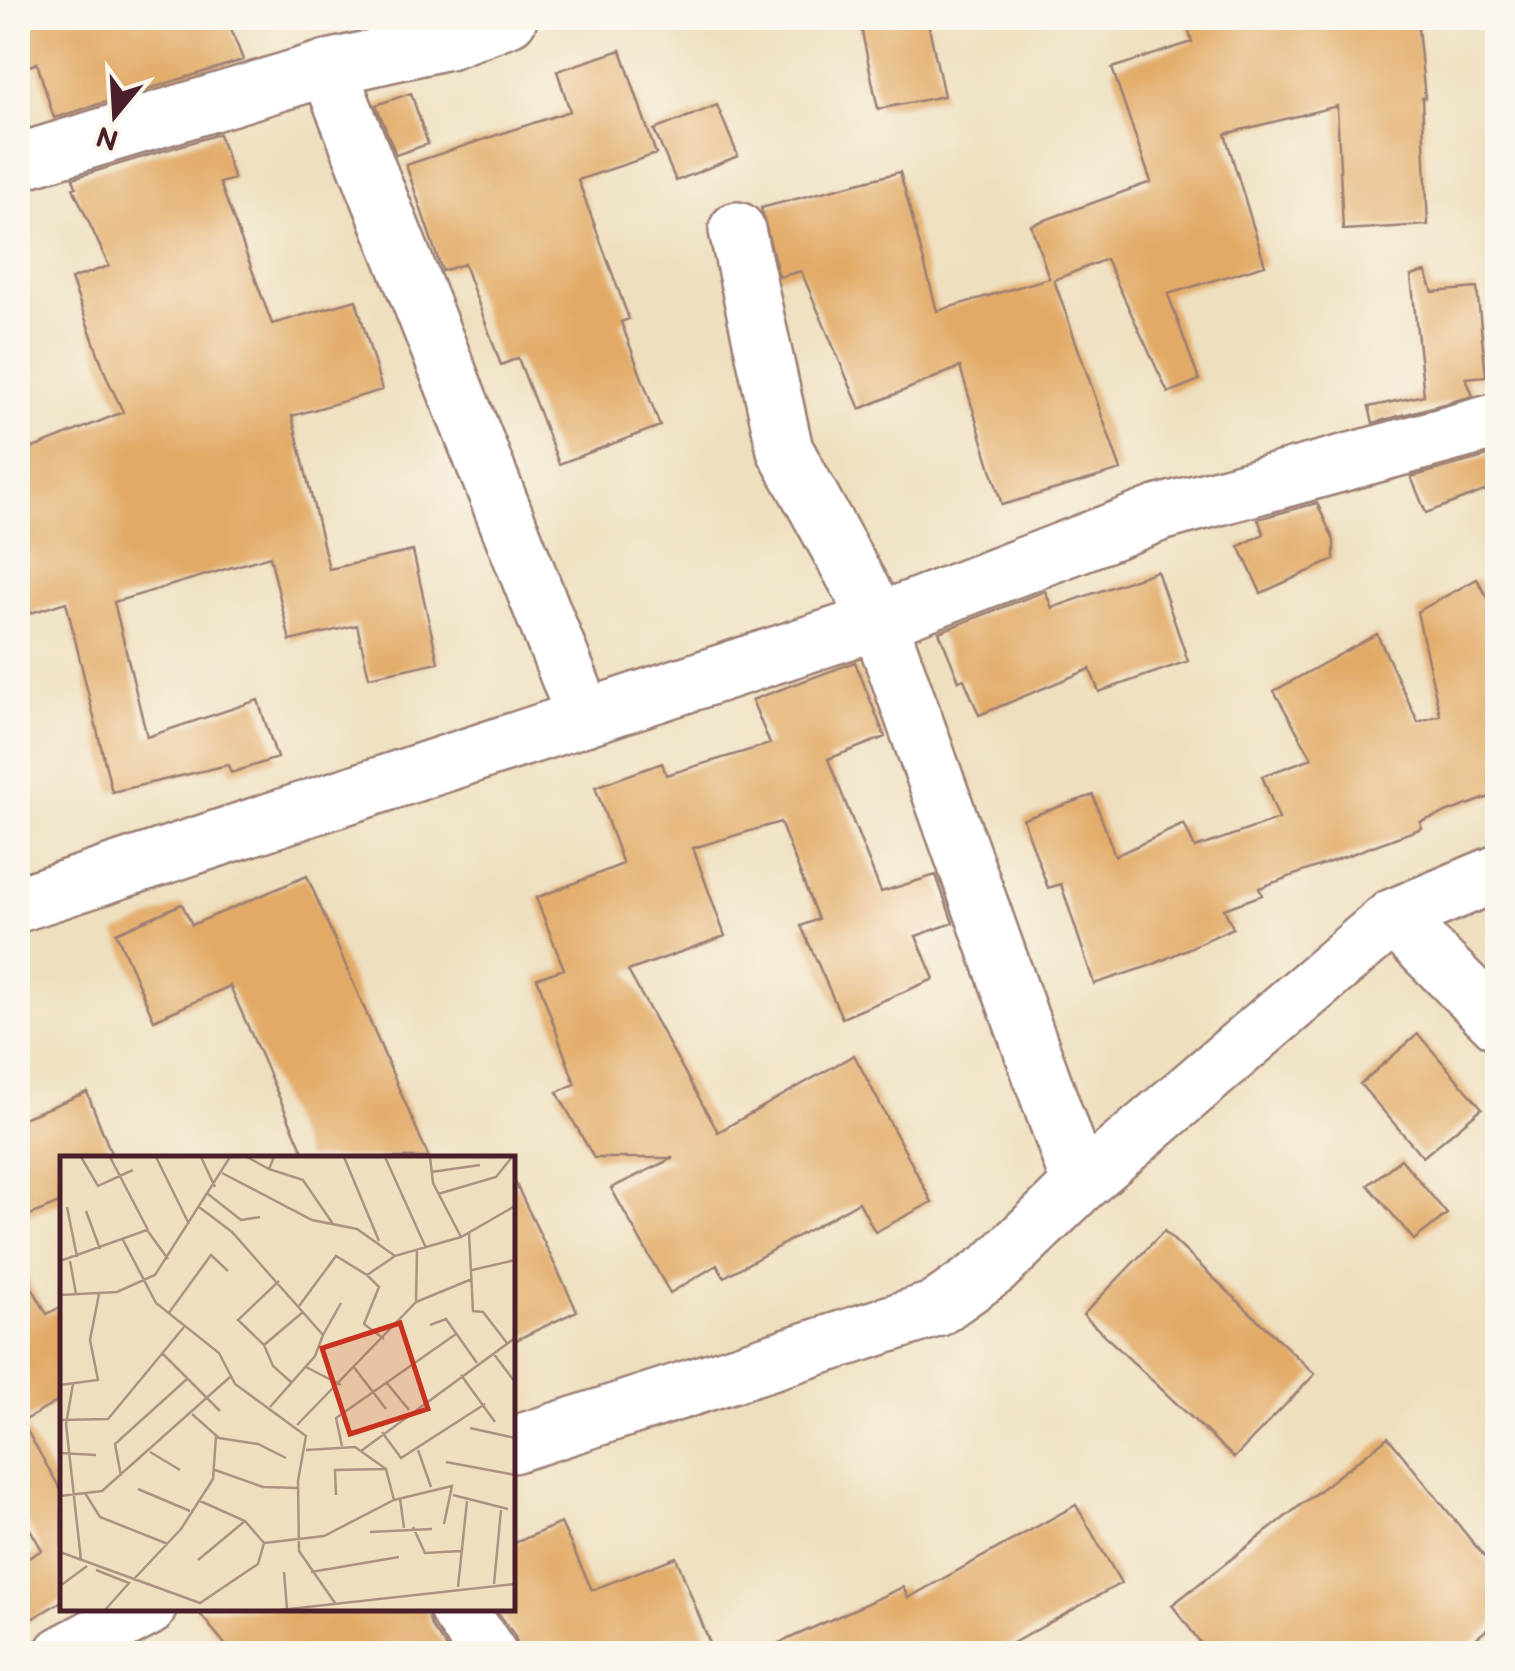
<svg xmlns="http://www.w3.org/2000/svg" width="1515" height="1671" font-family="'Balsamiq Sans',sans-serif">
<rect width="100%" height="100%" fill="#fbf7ec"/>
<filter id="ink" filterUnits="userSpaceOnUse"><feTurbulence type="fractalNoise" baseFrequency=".01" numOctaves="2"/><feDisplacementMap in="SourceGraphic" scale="20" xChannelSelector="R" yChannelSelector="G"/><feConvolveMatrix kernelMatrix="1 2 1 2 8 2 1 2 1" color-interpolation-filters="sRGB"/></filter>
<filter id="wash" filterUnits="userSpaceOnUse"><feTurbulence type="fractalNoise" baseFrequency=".0048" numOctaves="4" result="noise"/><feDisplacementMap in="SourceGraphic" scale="40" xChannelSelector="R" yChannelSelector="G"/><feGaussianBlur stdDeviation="2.25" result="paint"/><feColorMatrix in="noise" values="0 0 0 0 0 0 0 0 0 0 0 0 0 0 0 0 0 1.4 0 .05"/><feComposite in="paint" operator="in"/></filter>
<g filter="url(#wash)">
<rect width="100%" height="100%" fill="#eedfbe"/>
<g id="blocks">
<path fill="#e2aa66" d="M18 18H227L243 60 54 118 37 63 27 67 18 40Z
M859 18H927L944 96 878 109Z
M1185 18H1417L1425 98H1422L1428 225 1343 230 1337 106 1225 134 1265 265 1168 294 1199 380 1168 393 1106 259 1054 280 1121 470 1002 505 960 367 860 409 801 271 779 277 761 208 900 172 937 311 1049 278 1031 225 1151 182 1112 68 1192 42Z
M621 50 656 154 578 180 629 319 621 322 660 426 559 464 518 358 501 365 464 264 442 271 406 165 570 111 557 71Z
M411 93 428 144 396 155 376 105Z
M717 105 738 156 676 181 654 130Z
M219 134 234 179 220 183 272 324 356 300 382 390 292 416 329 569 413 551 438 662 369 677 357 625 290 641 270 556 114 602 147 737 258 700 277 758 231 773 228 765 112 792 66 602 18 617V454L123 412 107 378 71 279 109 266 73 188 76 187 73 178Z
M1426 272 1433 292 1477 288 1486 376 1466 378 1473 396 1373 423 1369 407 1424 395 1411 276Z
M1495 454 1498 486 1426 513 1411 477Z
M1317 503 1334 541V560L1261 593 1239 546 1264 534 1258 519Z
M1157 571 1188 661 1099 692 1090 669 979 715 964 679 959 681 939 632 1045 591 1052 608Z
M1477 579 1498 615V794L1420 822 1422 828 1259 888 1262 895 1224 909 1233 928 1152 965 1094 984 1061 884 1048 888 1023 819 1093 795 1115 856 1184 824 1195 848 1279 819 1262 776 1312 758 1274 691 1377 634 1418 722 1440 715 1417 612Z
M855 662 885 737 828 759 881 892 936 875 953 923 916 936 934 979 842 1018 801 926 818 919 780 822 693 848 725 936 628 971 718 1132 854 1055 932 1202 875 1232 859 1202 724 1277 717 1265 670 1293 611 1188 673 1158H594L557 1092 575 1084 537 978 564 969 536 898 623 864 595 787 662 763 666 775 770 744 752 700Z
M307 876 429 1158H306L230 986 154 1020 116 933 182 904 192 925Z
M1418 1034 1482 1108 1423 1157 1360 1084Z
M87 1092 113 1158H62V1202L18 1220V1120Z
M1401 1159 1447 1214 1414 1240 1368 1185Z
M512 1176 577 1311 512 1342Z
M1164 1231 1315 1374 1234 1458 1083 1315Z
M18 1262 47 1314 62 1306V1399L22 1422 62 1492V1601L18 1627V1564L42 1550 18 1508Z
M1388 1437 1498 1574V1621L1456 1654H1209L1172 1605Z
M1076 1505 1121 1583 993 1654H755L903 1587 908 1598Z
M561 1523 592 1590 676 1557 714 1654H520L515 1636 495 1608H512V1544Z
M195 1608H426L431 1626 451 1654H233Z"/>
</g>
</g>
<g filter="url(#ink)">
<use href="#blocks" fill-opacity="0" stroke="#9c7f74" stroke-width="2.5"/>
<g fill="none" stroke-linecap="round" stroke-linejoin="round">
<defs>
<path id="minor" d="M328 68 585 718
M18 162 328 68 448 41 509 18
M737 230 785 450 879 621 1080 1185
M18 904 879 621 1160 513 1498 421
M1393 917 1498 1022
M512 1445 936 1309 994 1268 1080 1185 1393 917 1498 873
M457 1608 489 1654
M62 1654 148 1608"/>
</defs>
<use href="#minor" stroke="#9c7f74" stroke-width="60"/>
<use href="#minor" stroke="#fff" stroke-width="55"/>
</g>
</g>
<g transform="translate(60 1156)">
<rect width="455" height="455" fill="#eedfbe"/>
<path fill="none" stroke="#ac9283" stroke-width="2.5" d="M21 1 38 30 73 14M50 1 88 74M96 1 129 68M141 1 155 31M187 1 209 13 214 1M284 1 319 85M325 1 366 92M370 1 373 27 401 81M209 13 243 24 273 68M371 16 420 9M162 17 252 64 297 73 335 100 401 81 455 50M148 38 181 64 200 61M378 38 436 21 452 1M7 51 17 101M139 51 172 76 263 179 255 200 210 251M26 55 40 93M409 77 413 155 423 156 447 187M63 84 96 147 159 197 175 228 246 280 238 325 239 395 275 447M0 105 87 74 108 103M10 105 16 138M412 114 455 104M307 119 319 131 304 168 324 183M219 125 178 164 204 189 243 156M0 139 57 136 95 119 170 1M356 146 412 123M239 150 276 100 307 119 335 100M108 158 151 99 168 115M370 169 386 163 417 207M263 179 281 147M204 189 213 210 231 226M102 197 160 255M433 197 455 226M293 210 326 253M246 211 281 229M401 219 435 266M326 226 349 254M13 228 6 268 21 404M0 229 38 224 30 184 39 138M132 258 159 282 198 288 226 302M0 264 48 263 124 171M237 269 356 146 357 95M410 272 455 282M322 276 341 302 425 248M282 290 276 262 396 178M246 294 295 291 326 313 334 344M358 294 371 331M301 295 455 182M90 296 120 314M0 297 36 299M386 306 455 319M155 314 203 331 238 332M61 320 55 288 127 223M78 333 130 355M25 337 40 361 108 388M276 339 275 314 326 313M393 339 448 353M0 340 42 335 170 221M340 342 344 372M353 371 365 397 401 395M310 376 372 373M204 387 264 380 334 344 392 330 384 368M0 396 140 447 198 408 204 387 185 365 140 345M138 404 185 365M36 414 69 427 45 454M224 416 227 453M251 416 339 401M73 424 121 373 153 323 156 280M434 428 441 354M0 430 27 410M398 431 407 345M220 454 455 428"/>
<path fill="#c8321e" fill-opacity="0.15" stroke="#c8321e" stroke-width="5" d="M340 167 368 253 290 278 262 192Z"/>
<rect width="455" height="455" fill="none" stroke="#4a1f2b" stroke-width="5"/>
</g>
<rect width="1515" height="1671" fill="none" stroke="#fbf7ec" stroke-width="60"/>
<g transform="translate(115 115) rotate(198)" stroke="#fbf7ec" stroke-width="8" paint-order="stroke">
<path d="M0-8L18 38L0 25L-18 38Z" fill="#4a1f2b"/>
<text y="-15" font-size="28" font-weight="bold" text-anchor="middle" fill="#4a1f2b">N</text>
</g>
</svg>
